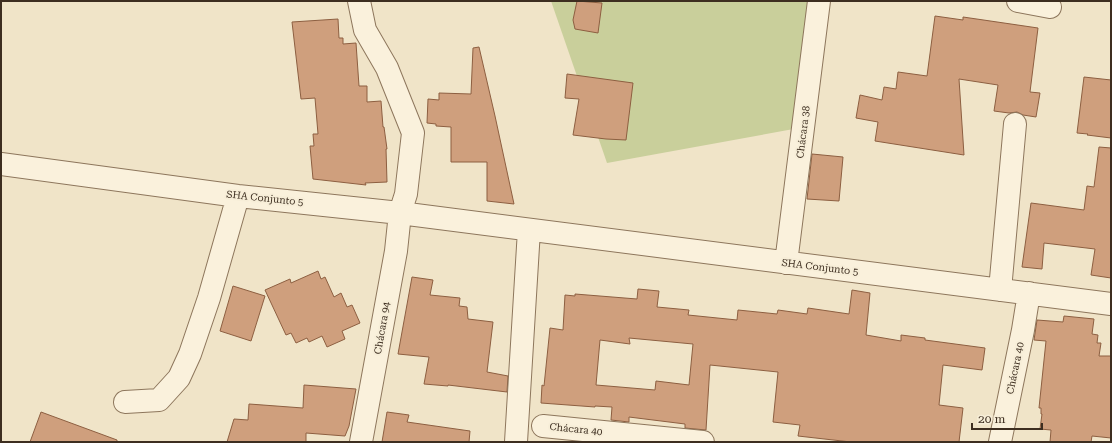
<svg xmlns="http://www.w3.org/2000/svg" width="1112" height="443" viewBox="0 0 1112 443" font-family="'Roboto Serif',serif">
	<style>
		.green { fill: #c9cf9b }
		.building { fill: #cf9f7d; stroke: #8d5f41; fill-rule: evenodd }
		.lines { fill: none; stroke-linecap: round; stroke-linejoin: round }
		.minor-casing { stroke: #8d765c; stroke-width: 24 }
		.minor { stroke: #faf1dc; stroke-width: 22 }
		.labels { text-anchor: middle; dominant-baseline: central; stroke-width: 4; stroke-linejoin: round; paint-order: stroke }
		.street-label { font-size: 10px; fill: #3d2e20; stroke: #f7eed8 }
	</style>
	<rect width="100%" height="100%" fill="#f0e4c8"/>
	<path class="green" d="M551,1H819L810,126L607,163Z"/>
	<path class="building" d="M577,1L602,3L598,33L575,29L573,20Z
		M935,16L963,20V17L1038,28L1030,92L1040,93L1036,117L1023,115L1017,112L1009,113L994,111L998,85L959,79L964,155L875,141L878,122L856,118L860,95L882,100L884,87L896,89L898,72L927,76Z
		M338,19L339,38H343V44L356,43L359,86H367V102L381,101L383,127H384L387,149H386L387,182L365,183L366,185L313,179L310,146H314L313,134H318L315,98L301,99L292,22Z
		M479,47L495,116L514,204L487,201V162H451V127L436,126V124L427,123L428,99L439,100V93L471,94L473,48Z
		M567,74L633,83L626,140L606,139L573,135L579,99L565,98Z
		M1084,77L1111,80V138L1087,135L1088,134L1077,133Z
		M1099,147L1111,148V278L1091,275L1095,249L1044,243L1042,269L1022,267L1031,203L1084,210L1087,186L1094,187Z
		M812,154L843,157L839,201L807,199Z
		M318,271L321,279L325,277L334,297L341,293L347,307L352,305L360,323L342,331L345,339L327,347L322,336L309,342L307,338L296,343L291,333L286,335L265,290L290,279L291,283Z
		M412,277L433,280L430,295L460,298L459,306L467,307L468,319L493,322L487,372L508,376L507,392L448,385V386L424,384L429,357L398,354Z
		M233,286L265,296L251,341L220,331Z
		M638,289L659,291L657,307L689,310L688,315L737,320L738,310L777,314L778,310L807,314L808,308L849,314L852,290L870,293L866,335L901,341V335L925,338V340L985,348L982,370L943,365L939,405L963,408L959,442H851L798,436L800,425L773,422L778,372L710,365L706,430L685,428V424L629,417V422L611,420L612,407L595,406V407L541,403L542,385L544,386L550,328L563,330L565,295L575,296V294L637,299ZM629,338L693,344L689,385L656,381L655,390L596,385L600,340L630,344Z
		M1064,316L1094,319L1092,334L1098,335L1097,343H1101L1099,356H1111V438L1092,436L1091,442H1050L1051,430L1040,429L1042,414H1041V408H1039L1046,341L1034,340L1037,320L1063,322Z
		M304,385L356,389L349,426L345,436L306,433V442H227L234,419L248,420L249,404L303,408Z
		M41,412L117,440V442H30Z
		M387,412L409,415L407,422L470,431L469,442H382Z"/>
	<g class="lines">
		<g class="minor-casing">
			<path id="minor" d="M359,1L365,30L387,68L413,133L406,194L400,213L396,251L361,442
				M1018,1L1050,7
				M1,164L238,196L400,213L1111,304
				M786,263L819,1
				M1000,290L1015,124
				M125,402L159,400L179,378L190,354L209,298L238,196
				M543,426L703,442
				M516,442L529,230
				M1000,442L1023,330L1029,293"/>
		</g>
		<use href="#minor" class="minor"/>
	</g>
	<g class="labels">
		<g class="street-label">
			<text transform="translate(803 132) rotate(-83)">Chácara 38</text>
			<text transform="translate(265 198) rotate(6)">SHA Conjunto 5</text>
			<text transform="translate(820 267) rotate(7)">SHA Conjunto 5</text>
			<text transform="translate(382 328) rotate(-80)">Chácara 94</text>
			<text transform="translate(1015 368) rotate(-78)">Chácara 40</text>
			<text transform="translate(576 429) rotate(6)">Chácara 40</text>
		</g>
	</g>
	<rect width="1112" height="443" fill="none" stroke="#3d2e20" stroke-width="4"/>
	<path d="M972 423v6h70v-6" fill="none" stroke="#3d2e20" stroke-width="2"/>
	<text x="978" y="423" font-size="12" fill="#3d2e20" stroke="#f7eed8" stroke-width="3" paint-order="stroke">20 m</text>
</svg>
